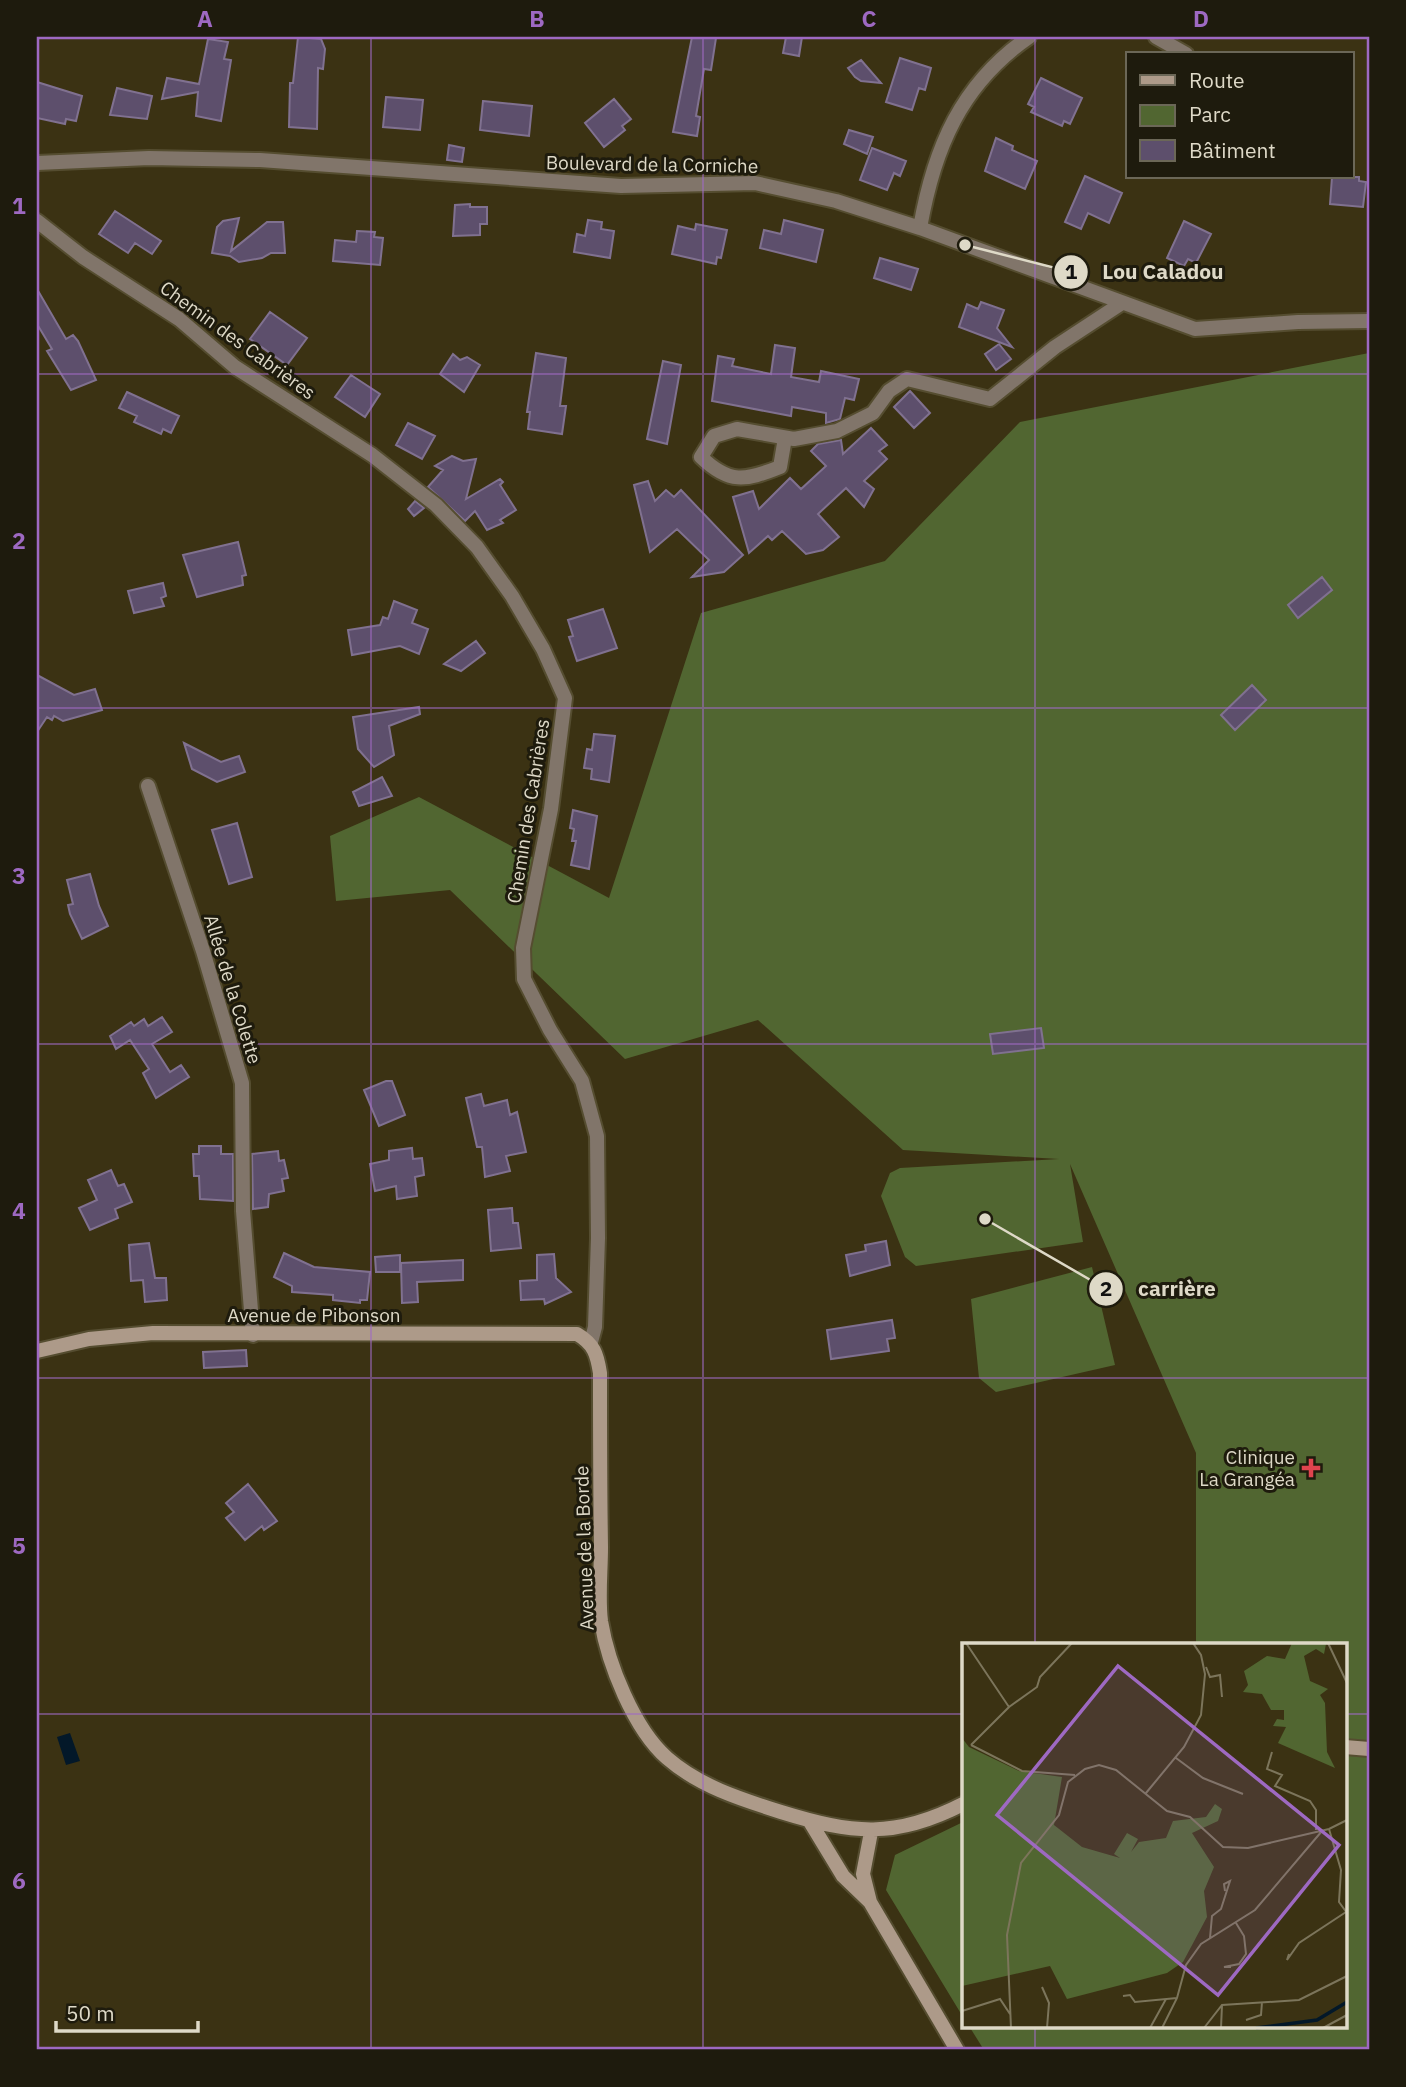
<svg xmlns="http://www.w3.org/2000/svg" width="1406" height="2087" viewBox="0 0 1406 2087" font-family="'IBM Plex Sans',sans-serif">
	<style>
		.green { fill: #516631 }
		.water { fill: #031829 }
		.building { fill: #5d4f6c; stroke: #807190; stroke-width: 2 }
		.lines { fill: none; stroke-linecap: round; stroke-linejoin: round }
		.street-casing { stroke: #554d30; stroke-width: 18 }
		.secondary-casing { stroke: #554d30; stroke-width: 18 }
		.street { stroke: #81756a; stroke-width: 14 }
		.secondary { stroke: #ad9a89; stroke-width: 14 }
		.grid { fill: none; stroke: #9e69c2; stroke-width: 2; stroke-opacity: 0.55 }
		.health-dot { fill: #e0444e; stroke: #1e1b0d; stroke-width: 2.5 }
		.labels { text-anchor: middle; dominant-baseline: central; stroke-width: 6; stroke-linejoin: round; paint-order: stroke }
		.street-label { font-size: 19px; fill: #ded9c7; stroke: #1e1b0d }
		.poi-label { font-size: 19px; fill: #ded9c7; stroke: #1e1b0d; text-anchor: end }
		.inset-river { fill: none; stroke: #031829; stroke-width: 3.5 }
		.inset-road { fill: none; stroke: #7c755b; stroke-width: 2 }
		.view { fill: #9e69c2; fill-opacity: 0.15; stroke: #9e69c2; stroke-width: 3.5 }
		.inset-edge { fill: none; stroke: #ded9c7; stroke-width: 3.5 }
		.leader { fill: none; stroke: #ded9c7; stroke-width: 2.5 }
		.callout-dot { fill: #ded9c7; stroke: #1e1b0d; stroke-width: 2.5 }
		.mark-label { font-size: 21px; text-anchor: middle; font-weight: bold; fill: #111 }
		.callout-label { font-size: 21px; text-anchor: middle; font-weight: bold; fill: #ded9c7; stroke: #1e1b0d; stroke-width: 6; stroke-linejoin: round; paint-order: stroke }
		.neatline { fill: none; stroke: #9e69c2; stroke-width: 2.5 }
		.grid-label { font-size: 23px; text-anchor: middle; font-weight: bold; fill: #9e69c2 }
	</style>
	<rect width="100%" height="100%" fill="#3b3213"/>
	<path class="green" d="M1369,353V2050H984L969,2026H1345V1644H1196V1453L1070,1164L1083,1242L916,1266L905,1257L881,1196L890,1173L900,1168L1059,1159L903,1150L758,1020L625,1059L450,890L336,901L330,836L419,797L609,898L701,613L885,561L1020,422Z
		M1092,1267L1115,1365L996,1392L979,1378L971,1299Z
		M963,1822V2017L886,1890L895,1855Z"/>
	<path class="water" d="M70,1733L80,1761L66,1765L57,1737Z"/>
	<path class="building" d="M298,37L321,39L325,49L323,69L318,68L317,129L289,127L290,83H293Z
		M692,37L716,38L711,70L704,69L696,116L700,117L697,136L673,132Z
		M786,37H802L799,56L783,53Z
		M208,39L228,42L224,59L231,60L221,121L196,116L198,92L162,99L167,78L199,84Z
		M900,58L931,68L925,90L919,88L912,110L886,102Z
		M861,60L881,83L861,81L855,77L848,68Z
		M1041,78L1082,98L1070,124L1064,121L1062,126L1031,112L1034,107L1028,104Z
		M37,82L82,96L76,121L66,119L65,124L37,118Z
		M117,88L152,96L147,119L110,115Z
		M386,97L423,100L420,130L383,127Z
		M614,99L631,119L622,126L625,130L604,147L585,123Z
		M483,101L532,106L529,136L480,130Z
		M849,130L873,137L867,154L844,144Z
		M996,138L1013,146L1012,150L1037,161L1025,189L985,171Z
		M449,145L464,148L462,162L447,160Z
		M872,148L906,161L900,176L894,173L887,190L860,180Z
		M1085,176L1122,193L1109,223L1088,213L1081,229L1065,222Z
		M1332,177H1359V181L1366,182L1363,207L1330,204Z
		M470,204V207H487V224H480V235L453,236L455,205Z
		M115,211L161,241L152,254L135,243L128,253L99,234Z
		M239,218L231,251L267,222H283L285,253H271L262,258L239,262L230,256L212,253L217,227L223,221Z
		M588,220L602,222L601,229L614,231L610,258L574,252L577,234L585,236Z
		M784,220L823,230L816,262L760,248L764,230L781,234Z
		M1184,221L1211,234L1196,263L1188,259L1184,266L1167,258Z
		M696,224L727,230L721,258L717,257L716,264L672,254L678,226L695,230Z
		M357,231L375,232L374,237L383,238L380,265L333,261L335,240L356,242Z
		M880,258L918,269L911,290L874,278Z
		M37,289L66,339L73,335L78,341L96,380L71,390L47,351L52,349L37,324Z
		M981,302L1004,310L997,328L1012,347L959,327L967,304L978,309Z
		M270,312L307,338L287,365L250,339Z
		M999,344L1011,359L996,370L985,354Z
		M775,345L795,348L791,377L819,382L821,371L859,379L854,400L845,398L840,419L826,423V413L792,407L791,416L712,401L718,356L734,359L732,366L771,374Z
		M536,353L566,358L560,406H566L562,434L528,429L530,412H527Z
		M453,354L460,360L467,357L480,365L464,392L440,374Z
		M663,361L681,365L667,444L647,439Z
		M351,375L380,394L365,417L335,397Z
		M910,391L930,413L914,428L894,407Z
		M127,392L179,416L171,433L163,429L161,434L134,422L137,416L119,408Z
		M408,423L435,436L422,459L396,445Z
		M871,428L887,445L879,451L887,459L864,481L874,489L864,507L846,488L818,514L839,537L823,550L806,554L782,531L772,540L768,536L749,553L733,497L753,491L759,509L790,478L801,489L826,466L811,451L818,444L841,440L843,454Z
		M452,456L463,461L476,459L466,499L500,479L503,482L500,485L516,510L500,520L503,523L487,530L475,511L465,521L428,487L443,470L435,466Z
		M648,481L655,501L666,490L674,497L681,490L743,555L724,572L692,577L709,560L677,529L650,552L634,485Z
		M415,501L424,508L414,516L408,509Z
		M238,542L246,575L242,576L243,585L197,597L183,555Z
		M1322,577L1332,590L1298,618L1288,605Z
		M163,583L166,596L161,598L164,606L134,613L128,591Z
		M394,601L417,610L412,623L428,629L419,654L400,646L352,655L348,630L380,625L383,617L388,619Z
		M603,609L617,648L577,661L569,637L573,636L568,620Z
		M476,641L485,653L461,671L444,664Z
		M37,675L74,695L95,689L102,710L63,721L54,716L52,720L47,717L37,732Z
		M1252,685L1266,700L1235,730L1221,715Z
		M419,707L420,714L389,726L394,755L374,767L358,749L353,717Z
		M594,734L615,736L609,782L591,779L592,769L584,768L587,749L592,750Z
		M184,743L221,762L239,756L245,772L217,782L192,769Z
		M382,777L392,796L359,806L353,792Z
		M573,810L597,816L589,869L571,865L576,841H572L574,829L570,828Z
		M237,823L252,877L229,884L212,830Z
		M90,874L99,906L108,926L82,939L70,914L68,905L73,904L67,880Z
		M162,1017L172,1032L152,1044L170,1072L181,1065L189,1077L156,1098L143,1073L149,1069L130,1040L116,1049L110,1036L131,1022L134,1026L144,1019L148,1026Z
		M1041,1028L1044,1048L993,1054L990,1034Z
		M386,1081H392L405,1115L379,1126L364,1090Z
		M481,1094L484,1106L507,1100L510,1115L517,1112L526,1152L506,1156L510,1171L485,1177L482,1147H477L466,1098Z
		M199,1146H221V1154H233V1201L200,1199L199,1176H194L193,1154H199Z
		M412,1148L413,1159L422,1158L424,1175L415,1177L417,1196L397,1199L396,1186L375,1191L370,1164L389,1160V1151Z
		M278,1151L279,1161L284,1160L288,1178L282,1179L284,1191L269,1194L268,1207L253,1209L252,1154Z
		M111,1170L118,1186L124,1184L132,1202L115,1209L118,1218L90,1230L79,1208L97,1200L88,1180Z
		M512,1208L513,1223H518L521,1248L491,1251L488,1210Z
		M886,1241L890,1265L850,1276L846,1255L866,1251L865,1245Z
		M149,1243L155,1278H166L167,1300L145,1302L143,1280L131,1281L129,1245Z
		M284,1253L314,1267L370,1272L367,1300H360V1303L333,1300V1295L292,1292V1286L274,1277Z
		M554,1254L556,1278L571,1292L545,1304L544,1299L521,1300L520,1281L537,1280V1255Z
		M400,1255V1272H376L375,1257Z
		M463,1260V1280L417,1282L418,1302L402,1303L401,1263Z
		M892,1320L895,1338L887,1339L889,1351L831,1359L827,1330Z
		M246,1350L247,1366L204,1368L203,1352Z
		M248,1484L277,1521L264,1530L262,1526L245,1540L226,1518L234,1512L226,1503Z"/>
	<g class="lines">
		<g class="street-casing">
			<path id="street" d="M1156,37L1186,54
				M37,163L149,158L260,160L621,186L755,183L836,201L920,228L1195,329L1298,322L1369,321
				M37,221L83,257L179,319L235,367L372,455L436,505L477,547L512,596L543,649L565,698L551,809L523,948L524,979L550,1030L582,1081L597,1136L598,1238L595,1327L591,1342
				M920,228C934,148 961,84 1029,37
				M785,438L780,467C745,481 729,484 701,457L714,436L737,429L794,439L837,431L873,413L889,391L907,379L990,399L1055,347L1122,303
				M148,786L203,951L242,1083L243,1211L253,1335"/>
		</g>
		<g class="secondary-casing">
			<path id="secondary" d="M37,1351L89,1339L153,1333L577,1334C594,1344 597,1354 600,1373C600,1431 600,1489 601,1547C601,1571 598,1598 601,1621C608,1664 634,1729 667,1758C699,1786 740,1799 781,1812C852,1834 895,1839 963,1804
				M1345,1747L1369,1749
				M809,1820L843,1876L869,1901
				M871,1832L863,1874L870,1902L957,2050"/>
		</g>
		<use href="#street" class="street"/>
		<use href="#secondary" class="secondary"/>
	</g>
	<path class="grid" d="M371,37V2050M703,37V2050M1035,37V1644M37,374H1369M37,708H1369M37,1044H1369M37,1378H1369M37,1714H963M1345,1714H1369M1035,2026V2050"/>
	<path class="health-dot" d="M1307.5 1457.5h7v7h7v7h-7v7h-7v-7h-7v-7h7z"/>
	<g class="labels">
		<g class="street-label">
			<text transform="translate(652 164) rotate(1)">Boulevard de la Corniche</text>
			<text transform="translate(238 340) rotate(36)">Chemin des Cabrières</text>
			<text transform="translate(528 811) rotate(-81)">Chemin des Cabrières</text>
			<text transform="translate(233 989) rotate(73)">Allée de la Colette</text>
			<text x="314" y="1315">Avenue de Pibonson</text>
			<text transform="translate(584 1548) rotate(-92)">Avenue de la Borde</text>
		</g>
		<g class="poi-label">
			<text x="1295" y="1457">Clinique<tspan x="1295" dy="22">La Grangéa</tspan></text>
		</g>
	</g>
	<g transform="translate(962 1643)">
		<rect width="385" height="385" fill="#3b3213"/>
		<path d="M330,0L364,1L362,11L354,6L342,13L348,38L366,46L358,52L363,60L365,109L373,125L316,100L324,84L311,83L315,76L322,77V67H309L300,51L281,49L286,42L282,28L305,13L323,16ZM0,95L7,104L57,128L100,134L92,182L120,204L158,215L152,211L165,190L176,196L169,209L177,199L204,195L211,178L244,174L253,161L260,166L256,178L230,190L252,224L242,248L245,274L221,319L205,330L105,356L88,323L0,343Z" fill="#516631"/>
		<path class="inset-river" d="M294,385L355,377L385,359"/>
		<path class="inset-road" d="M4,0L47,64L9,102M366,0L385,40M244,24L248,34L258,32L260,54M47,64L75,44L78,34L110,0M9,102L60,128L113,132M310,109L305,126L320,132L313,143L348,158L354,167V187M214,115L241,135L281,151M184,150L222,104L239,72L243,31L239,12L231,0M367,186L379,227L377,259L385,270M248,295L250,273L259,266L268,238L262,241L263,248M327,311L325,317L337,300L384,269M269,324H262L277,321L284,311L282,293L274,280M80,344L87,360L85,385M161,353L168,352L173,359L215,355M0,368L38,356L48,371M284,377L299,372L300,359M49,385L45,292L59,220L97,172L106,139L123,126L137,122L154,127L205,168L228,174L261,204L286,205L367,186L385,177M188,385L204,356M200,385L215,355L224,322L239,301L293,267L360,188M242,385L260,362L337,357L385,333M259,385L260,362M361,385L385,372"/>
		<path class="view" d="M156,23L377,202L256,352L35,172Z"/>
		<rect width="385" height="385" class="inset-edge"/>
	</g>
	<path class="leader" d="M965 245L1071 272M985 1219L1106 1289"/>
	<g class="callout-dot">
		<circle cx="965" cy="245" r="7"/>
		<circle cx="985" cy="1219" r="7"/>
		<circle cx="1071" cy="272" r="18"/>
		<circle cx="1106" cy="1289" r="18"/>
	</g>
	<g class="mark-label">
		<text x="1071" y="279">1</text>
		<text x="1106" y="1296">2</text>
	</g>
	<g class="callout-label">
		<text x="1163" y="279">Lou Caladou</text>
		<text x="1177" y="1296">carrière</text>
	</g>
	<rect width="1406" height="2087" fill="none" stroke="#1e1b0d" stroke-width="77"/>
	<rect x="1126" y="52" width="228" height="126" fill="#1e1b0d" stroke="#6b6757" stroke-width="2"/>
	<rect x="1140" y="75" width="35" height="10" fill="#ad9a89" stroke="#6b6757" stroke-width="2"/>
	<text x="1189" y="88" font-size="21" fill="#ded9c7">Route</text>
	<rect x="1140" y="105" width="35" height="21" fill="#516631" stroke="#6b6757" stroke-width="2"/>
	<text x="1189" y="122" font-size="21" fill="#ded9c7">Parc</text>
	<rect x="1140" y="140" width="35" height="21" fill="#5d4f6c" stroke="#6b6757" stroke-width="2"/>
	<text x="1189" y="158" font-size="21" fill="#ded9c7">Bâtiment</text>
	<path d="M56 2021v10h142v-10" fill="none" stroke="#ded9c7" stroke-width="3.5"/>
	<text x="66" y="2021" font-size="21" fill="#ded9c7" stroke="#1e1b0d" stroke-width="5" paint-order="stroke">50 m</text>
	<rect x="38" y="38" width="1330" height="2010" class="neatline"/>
	<g class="grid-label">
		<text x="205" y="27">A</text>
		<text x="537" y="27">B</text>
		<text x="869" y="27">C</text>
		<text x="1201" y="27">D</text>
		<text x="19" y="214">1</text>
		<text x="19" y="549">2</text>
		<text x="19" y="884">3</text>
		<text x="19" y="1219">4</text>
		<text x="19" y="1554">5</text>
		<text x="19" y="1889">6</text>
	</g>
</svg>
